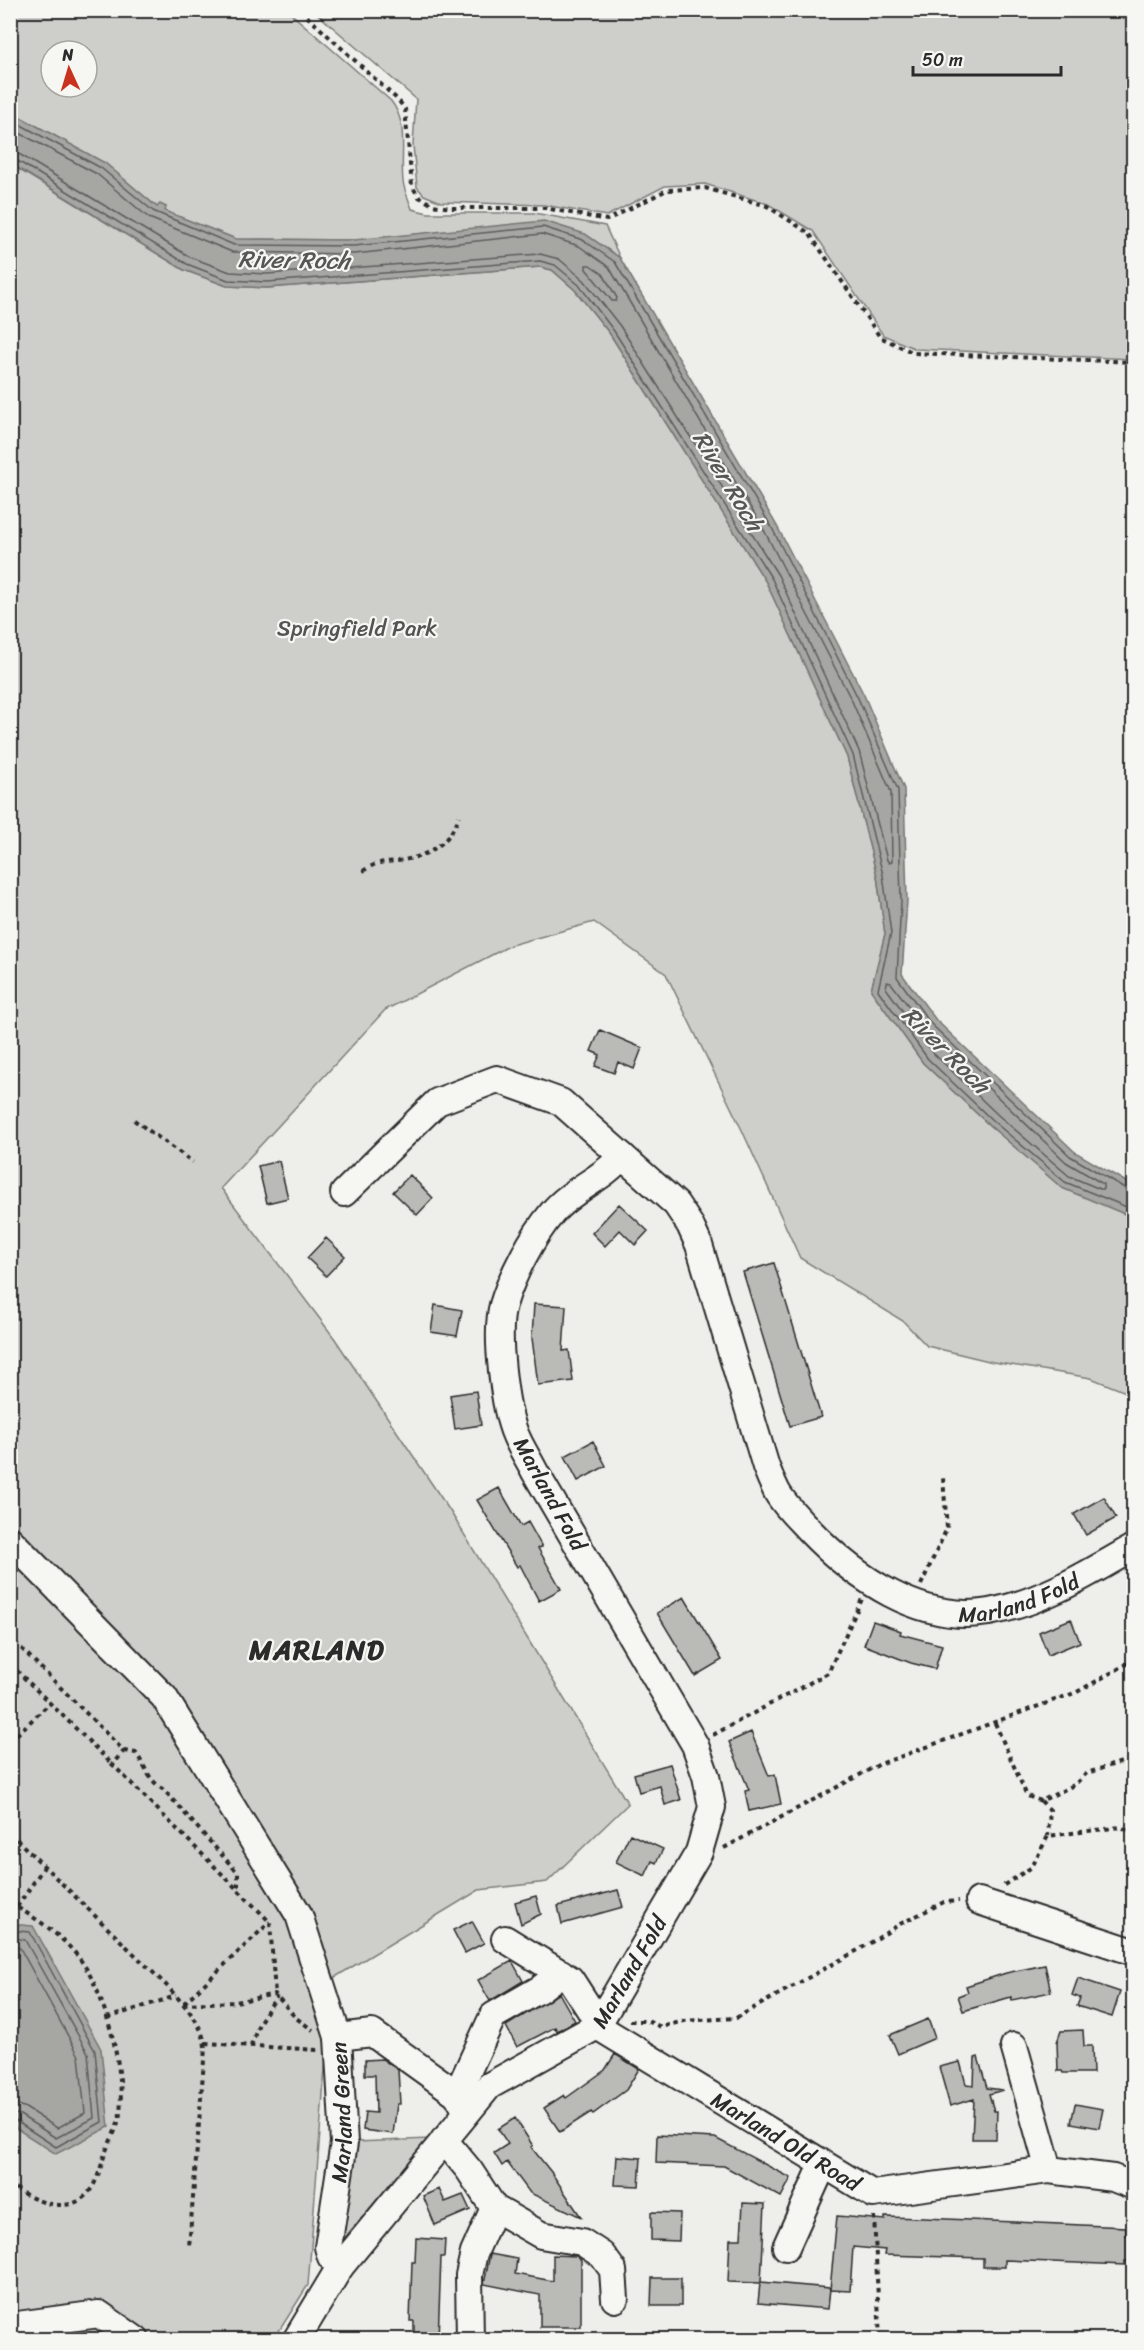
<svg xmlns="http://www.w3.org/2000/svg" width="1144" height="2350" viewBox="0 0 1144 2350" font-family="Sriracha,sans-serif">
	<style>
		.green { fill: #cececa; stroke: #7c7c7a; stroke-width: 1.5; fill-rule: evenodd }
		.water { fill: #a6a6a3; stroke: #757573; stroke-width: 1.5 }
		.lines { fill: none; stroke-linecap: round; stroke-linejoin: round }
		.shore { stroke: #5c5c5b; stroke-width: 1.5 }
		.building { fill: #babab7; stroke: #2b2b2b; stroke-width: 1.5 }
		.minor-casing { stroke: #2b2b2b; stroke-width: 30 }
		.path { stroke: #2b2b2b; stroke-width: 4; stroke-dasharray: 4.5 4.5; stroke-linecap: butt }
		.minor { stroke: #f6f6f2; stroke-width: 26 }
		.labels { text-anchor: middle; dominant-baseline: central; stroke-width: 4.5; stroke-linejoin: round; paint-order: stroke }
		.park-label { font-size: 22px; fill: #545453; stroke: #f6f6f2 }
		.street-label { font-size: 22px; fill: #2b2b2b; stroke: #f6f6f2 }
		.water-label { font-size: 24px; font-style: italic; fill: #565655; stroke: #f6f6f2 }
		.district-label { font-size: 28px; font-weight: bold; letter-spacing: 1.5px; fill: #2b2b2b; stroke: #f6f6f2 }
	</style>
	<rect width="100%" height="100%" fill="#eeeeea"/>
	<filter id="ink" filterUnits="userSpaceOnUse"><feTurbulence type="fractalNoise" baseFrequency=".0167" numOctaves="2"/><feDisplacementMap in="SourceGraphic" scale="12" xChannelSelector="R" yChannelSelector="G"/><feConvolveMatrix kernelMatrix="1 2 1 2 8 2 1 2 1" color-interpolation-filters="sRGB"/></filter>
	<g filter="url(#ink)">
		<path class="green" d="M10,11H288L391,101C409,124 400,153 403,181C404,190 409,200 412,209L428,213H534L605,226L620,258L585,234L354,240L236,239L164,211L166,207H157L105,163L11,112ZM51,51H87V87H51Z
			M314,11H1133V359L916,349L883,335L813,231L768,204L705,184L665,186L607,216L544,205L441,202L424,195L417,187L413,145L416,99Z
			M10,164L184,270L227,286L267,288L540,267L552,270L575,290L610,334L766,582L847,757L877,876L885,934L871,990L923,1063L989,1125L1022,1153L1122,1213L1133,1216V1395L1091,1378L993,1362L927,1346L903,1321L800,1258L742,1130L666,974L594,922L511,945L385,1010L221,1188L335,1339L450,1511L628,1804L547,1882L479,1890L332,1979L308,2285L274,2339H11Z
			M429,2139L345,2237L340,2239L356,2142Z"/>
		<path class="water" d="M11,112L105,163L157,207L160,204L166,207L165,211L236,239L354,240L544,221L585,234L620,258L777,526L864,695L904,789L907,901L902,974L936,1020L1075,1152L1133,1186V1216L1122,1213L1062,1188L989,1125L923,1063L871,990L885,934L877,876L847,757L766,582L610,334L575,290L552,270L540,267L267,288L227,286L184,270L11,164Z
			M10,1924L33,1926L101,2049L109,2127L56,2154L11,2125Z"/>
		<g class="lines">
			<path class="shore" d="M10,119L101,168L153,211L234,245L354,246L543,227L583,240L615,262L772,528L858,698L898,790L901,901L897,977L931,1024L1070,1156L1128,1190L1134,1191
				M10,128L97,174L149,218L232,252L354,254L542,234L579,246L609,267L765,532L852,701L891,792L892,862L889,863L887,860L859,751L778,575L620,326L584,280L559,259L540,254L267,274L230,272L190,257L19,154L10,152
				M10,160H16L187,264L228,280L267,282L540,261L555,265L579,285L614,331L772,579L853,755L883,875L891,933L878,990L928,1059L993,1121L1065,1182L1134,1210
				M586,265H590L603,274L617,298L616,301H612L586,269Z
				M887,982L891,983L927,1030L1066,1162L1103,1184V1189H1100L1069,1176L998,1115L934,1054L886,988Z
				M10,1930L30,1932L95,2051L102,2122L56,2147L16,2121L10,2120
				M10,1937L25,1940L88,2053L94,2118L56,2138L20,2115L10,2113
				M10,1946L20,1948L79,2056L85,2113L57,2128L24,2107L10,2104"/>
		</g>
		<path class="building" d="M600,1030L642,1048L634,1069L618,1062L614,1073L595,1066L600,1055L591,1051Z
			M279,1161L288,1198L267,1203L258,1166Z
			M410,1175L433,1198L417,1215L393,1192Z
			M619,1204L648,1231L635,1245L620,1230L605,1246L592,1233Z
			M326,1238L345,1256L326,1276L307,1258Z
			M774,1263L821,1417L790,1426L743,1272Z
			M534,1304L566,1306L563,1351L569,1350L573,1381L538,1385L532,1338Z
			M435,1305L462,1310L457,1336L431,1332Z
			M476,1391L481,1425L455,1429L450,1395Z
			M593,1441L606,1466L578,1481L565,1456Z
			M499,1488L521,1526L528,1522L542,1547L538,1548L561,1589L539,1601L520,1565L517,1567L477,1500Z
			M1104,1497L1116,1518L1086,1535L1074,1514Z
			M684,1597L722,1660L695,1676L657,1613Z
			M1071,1619L1080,1642L1048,1655L1039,1632Z
			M873,1621L901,1631L900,1634L942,1645L935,1669L911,1663L864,1645Z
			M751,1732L769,1776L775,1775L781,1804L749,1811L745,1791L749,1790L729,1742Z
			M670,1764L681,1800L665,1805L660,1786L639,1792L634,1774Z
			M630,1834L663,1849L656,1863L652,1861L645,1876L616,1862Z
			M618,1890L623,1907L562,1924L558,1906Z
			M536,1896L541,1914L521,1924L515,1902Z
			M472,1921L484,1943L465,1953L453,1930Z
			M512,1961L523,1981L490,2001L478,1980Z
			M1045,1965L1051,1992L1012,2000L1011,1997L963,2011L958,1996L968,1992L966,1986L1006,1973Z
			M1078,1978L1120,1992L1112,2017L1077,2006L1080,1998L1072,1995Z
			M559,1993L575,2021L557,2031L555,2027L517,2047L506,2026Z
			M928,2019L935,2038L898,2054L890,2035Z
			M1083,2030L1084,2046H1092L1093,2073H1063L1062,2071H1058L1057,2042L1061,2031Z
			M615,2054L639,2069L626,2090L593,2114L591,2112L560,2132L544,2108L564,2095L566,2098L605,2070Z
			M978,2057L987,2088L1003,2090L989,2094L994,2111H997L996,2139H972L974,2099L950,2106L939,2067L960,2062L966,2084L974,2085L975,2058Z
			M382,2059L398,2070L400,2104H397L393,2134L363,2130L365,2112L376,2113L375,2075H365V2060Z
			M1075,2104L1103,2109L1099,2128L1071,2123Z
			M515,2118L533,2146L531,2147L551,2172L581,2217L530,2193L507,2162L502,2166L494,2153L508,2144L498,2129Z
			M657,2135L715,2138L791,2178L781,2197L724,2166L656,2163Z
			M617,2156L641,2158L639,2186L615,2185Z
			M439,2189L445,2202L463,2195L470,2210L435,2225L423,2196Z
			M743,2203L765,2204L761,2282L830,2288L828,2309L758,2303L760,2283L728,2282L730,2239H741Z
			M651,2212L680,2213L679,2241L651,2240Z
			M837,2216L885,2220V2217L924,2218L1126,2227V2235H1134V2261H1125V2265L1005,2260V2267H983V2258L884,2255L885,2250L853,2247L850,2291L830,2290Z
			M416,2238L445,2240L444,2257H441L438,2340H414V2321H410L412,2262H415Z
			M490,2254L517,2259L515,2274L553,2281V2255L576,2256L581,2260V2327H540V2295L484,2284Z
			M652,2278H681V2306H651Z"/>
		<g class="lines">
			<g class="minor-casing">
				<g id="minor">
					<path d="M344,1193L437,1102L497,1079L561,1102L622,1156"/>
					<path d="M10,1540L164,1697L299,1915L338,2037"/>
					<path d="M979,1901L1134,1952"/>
					<path id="s1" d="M505,1939L570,1979L592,2013L597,2026L873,2194L1049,2170L1113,2178L1134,2186"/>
					<path d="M1014,2046L1049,2170"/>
					<path d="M457,2094L493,2016L540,1989L561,1973"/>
					<path d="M444,2140L469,2170L494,2208L541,2235L582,2242L602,2255L613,2270L615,2299"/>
					<path d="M786,2247L823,2165"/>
					<path id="s2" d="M340,2267L331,2257L328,2247L344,2143L338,2037L372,2033L457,2094L467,2112"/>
					<path d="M10,2326L99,2314L136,2340"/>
					<path id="s3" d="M296,2340L340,2267L489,2086L597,2026L699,1852L712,1807L706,1776L695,1745L535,1472C529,1460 521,1448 516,1436C504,1409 495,1333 503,1305C512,1275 532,1237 552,1213C572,1189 603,1179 622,1156L676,1204L690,1225L699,1245L766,1467C769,1475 773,1484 777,1492C785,1506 798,1518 809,1530C854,1577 920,1624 989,1612C1041,1603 1089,1573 1134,1547"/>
					<path d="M470,2340L469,2275L474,2253L494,2208"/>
				</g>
			</g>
			<path class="path" d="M300,10L398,100L405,109L412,186L419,197L433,205L451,208H545L607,220L667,190L705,188L767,206L809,233L880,337L914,353L1134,362
				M363,871C368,868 374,864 380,863C387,861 396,862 403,860C429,856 451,842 459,816
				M134,1120L193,1162
				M921,1585L947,1528L943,1478
				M15,1642L124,1751L112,1764L270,1922L275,1994
				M10,1664L112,1764
				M995,1723L1027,1796L1041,1801L1074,1785L1087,1773L1134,1758
				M713,1735L828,1673L862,1599
				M10,1741L50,1703
				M124,1751L136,1753C146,1768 149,1781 164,1790L238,1873V1890
				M1041,1801L1050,1810L1048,1836
				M10,1833L166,1985C182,2003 204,2023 205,2048L189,2247
				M724,1848L880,1764L1077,1692L1134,1660
				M1004,1885L1032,1867L1048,1836L1121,1827L1134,1833
				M10,1903C39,1920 67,1938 86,1968C107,2003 125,2072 120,2113C119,2125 111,2139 106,2151C101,2164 98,2182 88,2193C68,2217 29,2200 10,2184
				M17,1907L44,1867
				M184,2003L270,1922
				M183,2004L236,2002L275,1994L296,2018L313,2030
				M107,2018L176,1996
				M630,2021H647L661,2027L684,2021L736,2018L867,1945L900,1924L944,1902L959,1901
				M205,2043L318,2050
				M251,2046L259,2023L277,1996
				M874,2216L880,2340"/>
			<use href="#minor" class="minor"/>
		</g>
	</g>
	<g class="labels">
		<g class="park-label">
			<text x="357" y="628">Springfield Park</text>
		</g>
		<g class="street-label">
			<text transform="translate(550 1494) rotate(61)">Marland Fold</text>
			<text stroke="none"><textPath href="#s3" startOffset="2108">Marland Fold</textPath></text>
			<text stroke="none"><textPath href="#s3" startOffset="506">Marland Fold</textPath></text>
			<text stroke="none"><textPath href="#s2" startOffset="160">Marland Green</textPath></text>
			<text stroke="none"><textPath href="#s1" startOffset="352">Marland Old Road</textPath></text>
		</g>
		<g class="water-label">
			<text transform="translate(294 260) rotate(1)">River Roch</text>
			<text transform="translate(728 481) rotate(59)">River Roch</text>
			<text transform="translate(946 1050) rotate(45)">River Roch</text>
		</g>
		<g class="district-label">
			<text x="317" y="1649">MARLAND</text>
		</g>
	</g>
	<rect width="1144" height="2350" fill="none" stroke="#f6f6f2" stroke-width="36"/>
	<rect x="18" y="18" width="1108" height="2314" fill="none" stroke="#2b2b2b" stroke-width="2" filter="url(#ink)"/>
	<g transform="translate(69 69) rotate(356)"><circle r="28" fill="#f6f6f2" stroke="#a5a5a2" stroke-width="1.5"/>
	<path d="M0-4.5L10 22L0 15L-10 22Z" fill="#c8321e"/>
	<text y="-9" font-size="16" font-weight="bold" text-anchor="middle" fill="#2b2b2b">N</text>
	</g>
	<path d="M913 66v9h148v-9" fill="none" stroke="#2b2b2b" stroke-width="3"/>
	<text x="922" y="66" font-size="18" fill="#2b2b2b" stroke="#f6f6f2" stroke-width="4.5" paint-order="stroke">50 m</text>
</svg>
